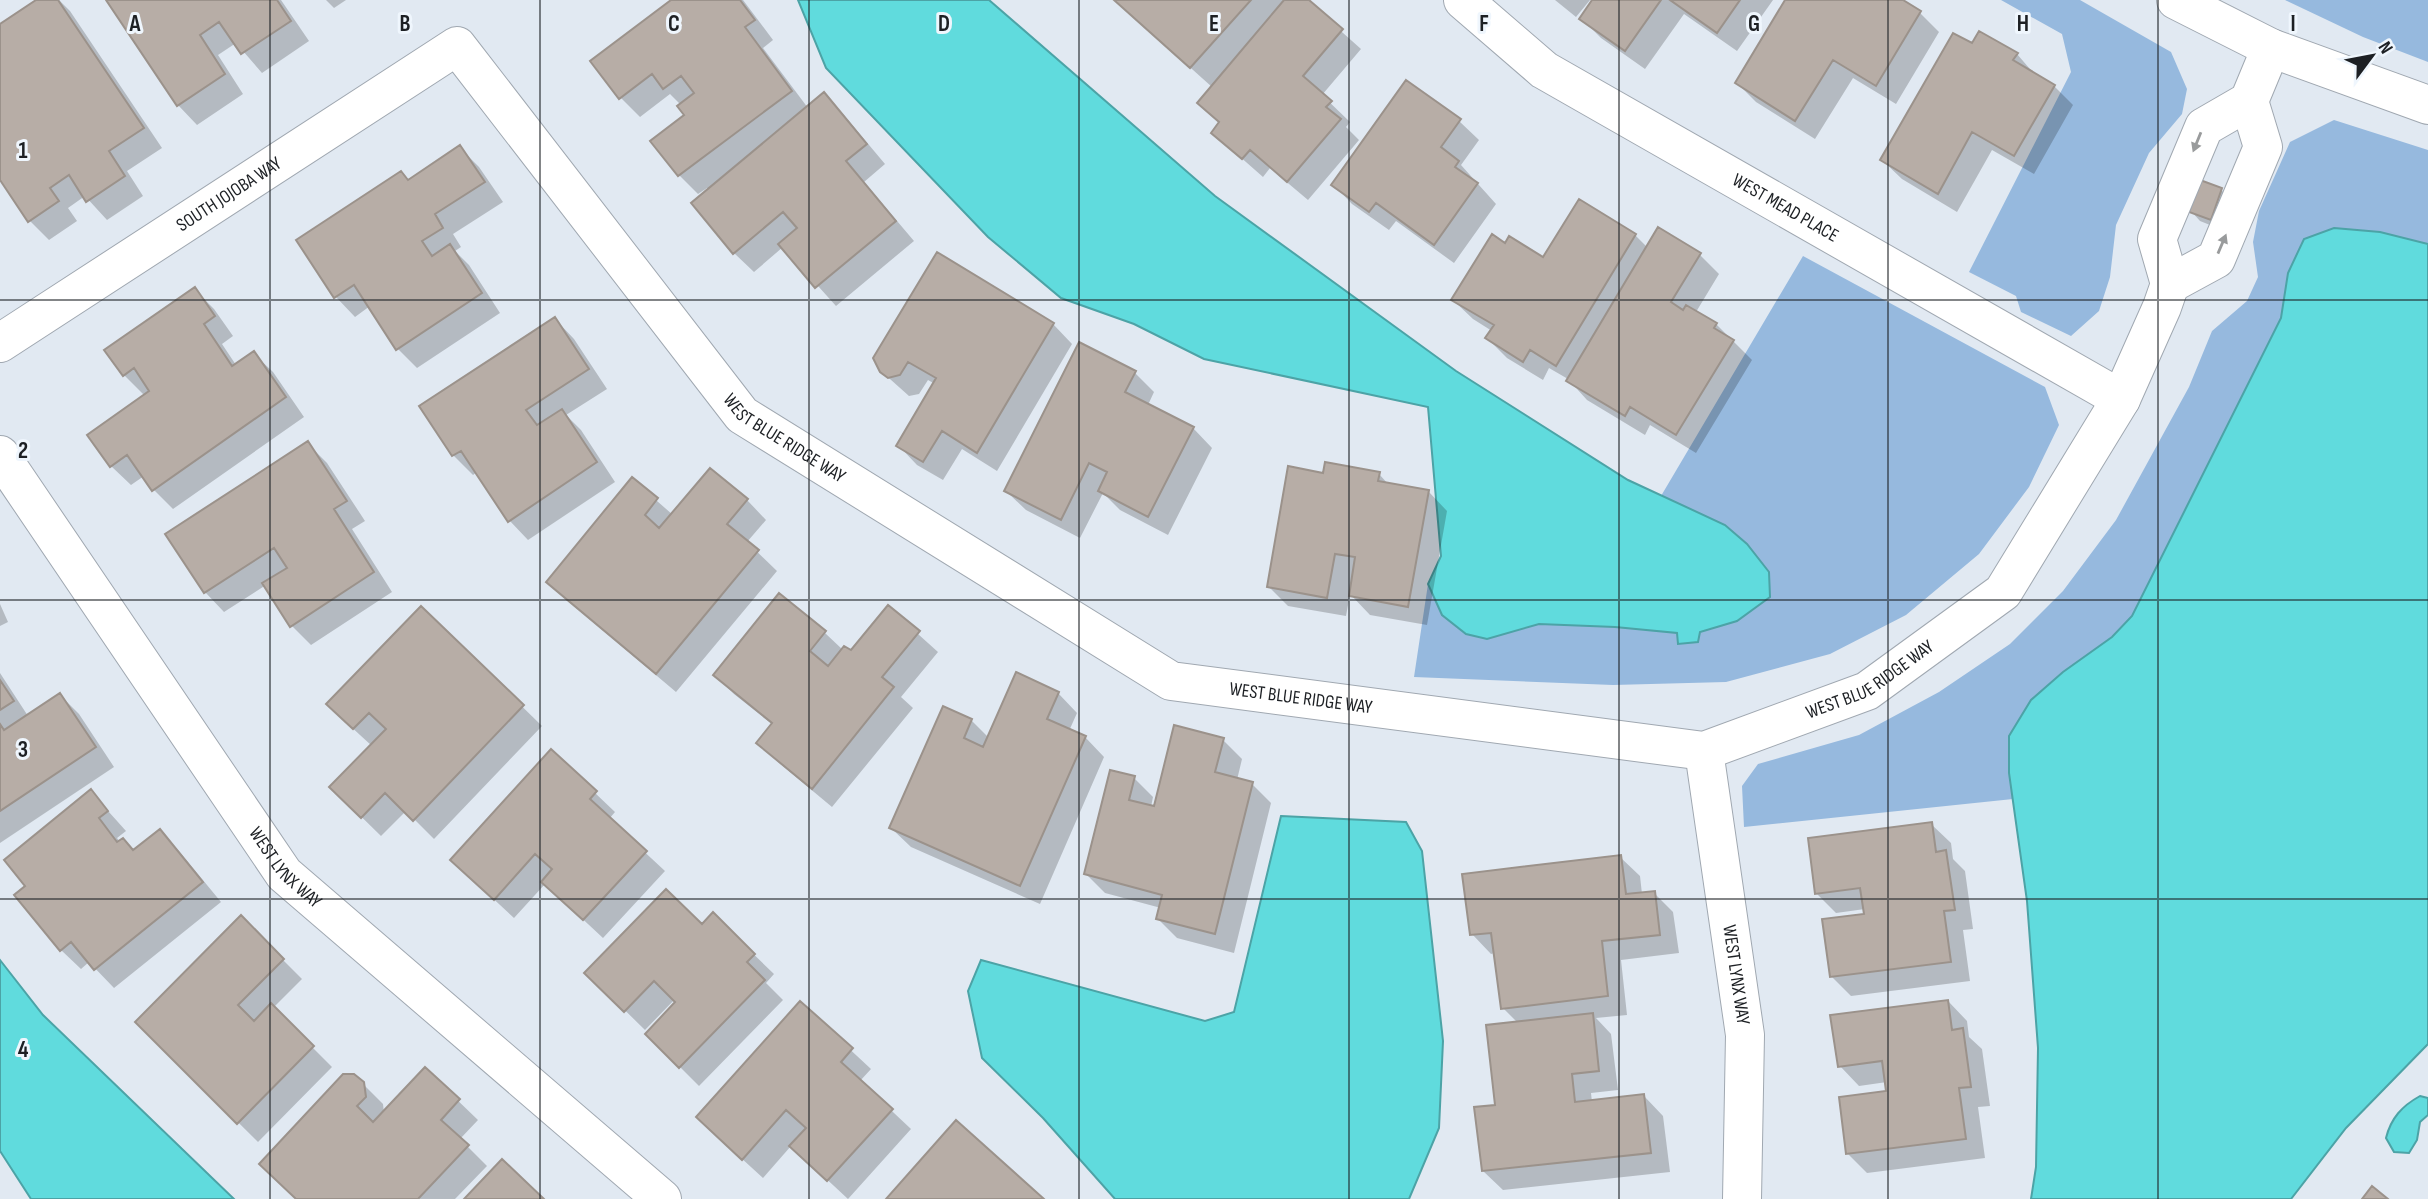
<svg xmlns="http://www.w3.org/2000/svg" width="2428" height="1199" viewBox="0 0 2428 1199" font-family="'Sofia Sans Condensed',sans-serif">
	<style>
		.green { fill: #96b9de }
		.water { fill: #60dbdd; stroke: #4ca3a6; stroke-width: 2 }
		.shadow { fill: #0003 }
		.building { fill: #b7ada6; stroke: #9b928b; stroke-width: 2 }
		.lines { fill: none; stroke-linecap: round; stroke-linejoin: round }
		.minor-casing { stroke: #a0a8b1; stroke-width: 40 }
		.minor { stroke: #fff; stroke-width: 38 }
		.oneway { fill: #999b9c }
		.grid { fill: none; stroke: #1d2024; stroke-width: 2; stroke-opacity: 0.55 }
		.labels { text-anchor: middle; dominant-baseline: central; stroke-width: 6; stroke-linejoin: round; paint-order: stroke }
		.street-label { font-size: 19px; fill: #1d2024; stroke: #eff6fd }
		.grid-label { font-size: 23px; text-anchor: middle; font-weight: bold; fill: #1d2024; stroke: #eff6fd; stroke-width: 6; stroke-linejoin: round; paint-order: stroke }
	</style>
	<rect width="100%" height="100%" fill="#e1e9f2"/>
	<path class="green" d="M2001,0H2080L2171,52L2187,89L2182,114L2149,153L2116,225L2110,277L2099,311L2071,336L2021,312L2016,296L1969,272L2071,72L2062,34Z
		M2285,0H2428V62L2363,37Z
		M2334,120L2428,150V244L2380,232L2288,273L2281,318L2132,616L2112,637L2063,672L2009,773L2013,799L1744,827L1742,786L1758,764L1859,735L1939,692L2010,644L2063,591L2116,520L2189,387L2212,331L2247,301L2258,277L2253,242L2259,211L2290,142Z
		M1803,256L2045,387L2059,425L2029,487L1979,554L1906,615L1830,654L1726,682L1613,685L1414,677L1428,584L1442,615L1487,639L1539,624L1615,627L1677,633L1678,644L1698,642L1700,632L1737,620L1769,572L1747,544L1725,525L1661,496Z"/>
	<path class="water" d="M798,0H989L1215,196L1456,371L1628,480L1725,525L1747,544L1769,572L1770,597L1737,621L1700,632L1698,642L1678,644L1677,633L1615,627L1539,624L1487,639L1466,634L1442,615L1428,584L1441,556L1428,407L1204,359L1134,324L1061,298L988,237L826,68Z
		M2334,228L2380,232L2428,244V1044L2346,1128L2291,1199H2031L2036,1167L2038,1048L2027,901L2009,773V736L2031,700L2063,672L2112,637L2132,616L2281,318L2288,273L2304,239Z
		M1281,816L1406,822L1422,851L1443,1041L1439,1128L1409,1199H1115L1043,1118L982,1058L968,991L981,960L1205,1021L1234,1012Z
		M0,960L43,1015L234,1199H31L0,1151Z
		M2420,1096L2428,1098V1115L2420,1122L2417,1140L2409,1153L2394,1152L2386,1138C2391,1118 2402,1106 2420,1096Z"/>
	<path class="shadow" d="M39,0H59L70,11L162,148L127,171L143,196L107,220L85,196L68,208L77,221L49,240L29,220L0,177V26Z
		M108,0H281L309,41L262,73L236,43L218,55L243,94L197,125L178,105Z
		M326,0H346L334,8Z
		M674,0H743L773,40L763,48L808,108L824,95L843,114L885,164L864,182L914,241L836,306L783,247L754,272L734,253L693,203L709,190L707,188L698,194L679,175L687,116L681,105L670,94L640,117L620,97Z
		M1115,0H1306L1361,49L1322,95L1350,122L1346,127L1359,140L1308,200L1270,168L1263,177L1213,133L1221,124L1212,87Z
		M1555,0H1590L1576,17Z
		M1594,0H1773L1737,51L1684,14L1645,69L1601,38L1581,18Z
		M1788,0H1904L1903,2L1920,13L1939,32L1896,104L1853,78L1815,139L1756,102L1737,83Z
		M1973,46L2017,54L2035,75L2054,86L2073,105L2034,174L1992,150L1957,212L1902,179L1882,160Z
		M1459,121L1479,140L1461,165L1496,204L1454,263L1396,221L1389,230L1352,204L1333,184Z
		M460,148L479,167L503,202L453,234L461,247L455,251L469,265L500,313L417,368L398,349L370,306L355,317L336,297L299,241L409,182Z
		M2201,182L2221,190L2231,199L2220,229L2200,221L2191,211Z
		M1635,235L1648,248L1699,254L1719,274L1696,312L1716,324L1752,360L1696,453L1650,425L1645,435L1587,400L1568,379L1549,368L1543,380L1507,358L1487,338L1492,331L1473,319L1453,300L1506,245L1544,260Z
		M195,290L214,309L233,336L222,344L236,365L253,353L273,372L304,417L173,509L153,489L144,476L131,485L111,466L145,396L124,375Z
		M555,319L574,339L607,389L566,415L581,430L615,482L528,540L509,520L477,472L473,475L453,455L421,407Z
		M1053,324L1072,344L997,471L962,449L943,480L917,465L898,445L935,384L928,380L919,394L909,396L881,371L875,359Z
		M1135,373L1154,392L1148,405L1193,428L1212,448L1168,535L1120,510L1103,493L1080,538L1026,510L1006,491Z
		M308,444L327,463L365,521L352,529L392,592L311,645L292,626L266,585L224,612L205,592Z
		M1379,474L1389,485L1428,491L1447,511L1427,625L1370,615L1350,594L1346,616L1288,606L1268,586L1325,475Z
		M633,480L673,515L747,500L766,520L747,542L777,571L676,692L568,601L548,582Z
		M779,596L825,633L843,650L851,653L888,607L938,652L901,697L913,708L832,807L778,762L758,743L773,725L734,694L715,675Z
		M0,604L8,622L0,626Z
		M421,608L542,726L434,839L406,811L381,836L331,787L372,746L348,724Z
		M0,673L28,716L60,695L79,714L114,767L0,843Z
		M1058,693L1077,713L1069,731L1085,737L1104,757L1040,904L911,847L891,828L971,720L989,738Z
		M1223,740L1242,759L1237,780L1252,784L1271,803L1234,953L1177,938L1158,919L1161,908L1105,893L1086,874L1134,778L1153,797L1151,807L1155,808Z
		M551,751L615,812L609,819L665,871L603,938L545,884L514,918L472,879Z
		M91,792L126,831L117,838L120,842L123,840L134,851L160,831L179,851L221,902L114,988L89,962L81,969L61,950L17,895L28,886Z
		M1931,824L1951,843L1953,859L1965,871L1973,929L1963,930L1970,981L1851,996L1832,977L1866,916L1865,909L1836,913L1817,894Z
		M1620,857L1640,876L1642,894L1654,893L1673,912L1679,953L1621,960L1627,1015L1596,1018L1611,1034L1618,1090L1591,1093L1592,1102L1644,1096L1663,1116L1670,1172L1503,1190L1483,1171L1518,1023L1503,1008L1495,953L1491,954L1472,934Z
		M713,915L774,974L766,983L783,1000L699,1086L647,1034L678,1002L675,999L645,1030L587,973L702,926Z
		M241,918L302,979L273,1008L332,1067L258,1142L137,1022Z
		M1948,1001L1967,1021L1969,1037L1982,1049L1990,1106L1978,1107L1985,1158L1867,1173L1848,1154L1888,1093L1887,1082L1859,1086L1840,1066Z
		M800,1003L871,1069L860,1081L911,1129L848,1199L791,1146L763,1178L717,1136Z
		M425,1069L478,1120L460,1139L487,1166L455,1199H297L363,1084L383,1104L384,1113Z"/>
	<path class="building" d="M36,0H58L144,128L109,151L125,176L86,202L69,175L50,188L59,201L28,222L0,180V24Z
		M106,0H277L291,21L241,54L219,22L200,35L225,74L177,106Z
		M671,0H740L755,20L745,27L792,91L678,176L650,141L684,115L677,106L694,93L681,76L663,89L652,74L619,99L590,61Z
		M1114,0H1251L1190,68Z
		M1284,0H1309L1343,29L1303,76L1332,101L1326,107L1341,119L1287,182L1250,150L1242,159L1211,133L1219,122L1197,103Z
		M1592,0H1661L1625,51L1579,19Z
		M1670,0H1740L1717,33Z
		M1785,0H1903L1921,11L1876,86L1833,60L1795,121L1735,83Z
		M1979,31L2018,53L2013,60L2055,85L2014,156L1972,132L1938,194L1880,160L1953,33L1972,43Z
		M1406,80L1461,119L1441,147L1459,161L1455,167L1478,183L1434,245L1376,203L1369,212L1331,185Z
		M824,92L867,144L846,161L896,221L815,288L778,244L797,228L783,212L733,254L691,203Z
		M460,145L485,182L435,214L443,228L422,241L432,256L450,244L482,293L396,350L354,285L334,298L296,240L401,171L408,180Z
		M2200,180L2222,188L2211,220L2189,212Z
		M1579,199L1636,234L1556,366L1530,350L1523,362L1485,338L1494,325L1451,300L1492,234L1505,243L1509,236L1543,257Z
		M1658,227L1701,253L1671,302L1683,310L1686,305L1717,323L1714,328L1734,340L1676,435L1630,407L1625,416L1566,381Z
		M937,252L1054,323L977,453L942,431L923,462L896,446L936,378L908,362L900,375L888,378L880,372L873,358Z
		M195,287L215,316L204,324L232,366L254,351L286,397L152,491L127,455L110,467L87,435L149,391L134,368L123,376L104,350Z
		M555,317L589,369L526,410L537,425L562,409L597,462L508,522L461,451L452,456L419,406Z
		M1079,342L1136,371L1125,392L1194,427L1148,517L1098,491L1107,472L1089,463L1061,520L1004,491Z
		M308,441L347,501L334,509L374,572L290,627L262,583L287,568L274,548L204,593L165,534Z
		M1325,462L1380,472L1378,481L1429,490L1408,607L1349,596L1355,557L1335,554L1327,598L1267,587L1288,466L1323,473Z
		M710,468L748,499L727,524L759,550L656,674L546,582L632,477L658,498L645,515L659,528Z
		M779,593L826,631L810,651L828,666L844,646L851,650L888,605L920,631L882,677L894,687L812,789L756,743L772,723L713,675Z
		M421,606L524,705L413,821L385,793L361,818L329,787L386,729L369,713L353,729L326,704Z
		M1016,672L1059,692L1047,719L1086,736L1020,886L889,828L943,706L972,719L964,738L983,747Z
		M0,680L14,701L0,710Z
		M60,693L96,747L0,811V724L4,730Z
		M1174,725L1224,738L1215,772L1253,782L1215,934L1156,919L1162,895L1084,874L1110,770L1135,776L1129,800L1154,806Z
		M551,749L597,791L590,799L647,851L583,920L541,882L552,869L535,854L494,900L450,860Z
		M91,789L108,811L99,818L117,842L123,838L133,850L160,829L203,882L94,970L71,942L60,951L14,895L25,886L4,860Z
		M1932,822L1936,852L1946,850L1955,910L1944,911L1951,962L1830,977L1822,919L1864,914L1860,888L1815,894L1808,838Z
		M1621,855L1626,894L1655,891L1660,935L1602,941L1608,996L1501,1009L1491,933L1470,935L1462,874Z
		M666,889L702,924L713,912L755,954L747,962L765,980L679,1068L645,1034L675,1002L654,981L624,1012L584,973Z
		M241,915L284,959L238,1005L254,1021L271,1003L314,1046L237,1124L135,1022Z
		M1948,1000L1952,1030L1963,1028L1971,1087L1959,1088L1966,1139L1846,1154L1839,1097L1886,1091L1882,1061L1838,1067L1830,1015Z
		M800,1001L853,1048L841,1062L893,1109L827,1181L789,1146L806,1128L786,1110L742,1160L696,1117Z
		M1593,1013L1599,1071L1572,1074L1575,1102L1644,1094L1651,1153L1482,1171L1474,1107L1495,1105L1486,1025Z
		M425,1067L460,1099L441,1120L469,1145L418,1199H296L259,1164L343,1074H354L364,1082L366,1097L357,1106L373,1122Z
		M956,1120L1044,1199H886Z
		M502,1159L544,1199H464Z
		M2372,1186L2388,1199H2362Z"/>
	<g class="lines">
		<g class="minor-casing">
			<g id="minor">
				<path id="s1" d="M1463,0L1544,70L2121,399"/>
				<path d="M2176,0L2271,48L2428,105"/>
				<path d="M2170,284L2216,259L2263,147L2249,101"/>
				<path id="s2" d="M0,343L457,46L742,415L1171,681L1704,751L1867,691L2003,592L2121,399L2162,307L2170,284L2157,239L2204,127L2249,101L2271,48"/>
				<path id="s3" d="M0,455L284,874L662,1199"/>
				<path id="s4" d="M1704,751L1745,1035L1742,1199"/>
			</g>
		</g>
		<use href="#minor" class="minor"/>
	</g>
	<defs><path id="oneway-solid" d="M-6-.8H1V-3.2L6.5 0L1 3.2V.8H-6Z" transform="scale(1.75)"/></defs>
	<g class="oneway">
		<use href="#oneway-solid" transform="translate(2197 142) rotate(112)"/>
		<use href="#oneway-solid" transform="translate(2222 244) rotate(-67)"/>
	</g>
	<path class="grid" d="M270,0V1199M540,0V1199M809,0V1199M1079,0V1199M1349,0V1199M1619,0V1199M1888,0V1199M2158,0V1199M0,300H2428M0,600H2428M0,899H2428"/>
	<g class="labels">
		<g class="street-label">
			<text stroke="none"><textPath href="#s2" startOffset="273">SOUTH JOJOBA WAY</textPath></text>
			<text stroke="none"><textPath href="#s1" startOffset="385">WEST MEAD PLACE</textPath></text>
			<text stroke="none"><textPath href="#s2" startOffset="1059">WEST BLUE RIDGE WAY</textPath></text>
			<text stroke="none"><textPath href="#s2" startOffset="2235">WEST BLUE RIDGE WAY</textPath></text>
			<text stroke="none"><textPath href="#s2" startOffset="1647">WEST BLUE RIDGE WAY</textPath></text>
			<text stroke="none"><textPath href="#s3" startOffset="502">WEST LYNX WAY</textPath></text>
			<text stroke="none"><textPath href="#s4" startOffset="226">WEST LYNX WAY</textPath></text>
		</g>
	</g>
	<g class="grid-label">
		<text x="135" y="31">A</text>
		<text x="405" y="31">B</text>
		<text x="674" y="31">C</text>
		<text x="944" y="31">D</text>
		<text x="1214" y="31">E</text>
		<text x="1484" y="31">F</text>
		<text x="1754" y="31">G</text>
		<text x="2023" y="31">H</text>
		<text x="2293" y="31">I</text>
		<text x="23" y="158">1</text>
		<text x="23" y="458">2</text>
		<text x="23" y="757">3</text>
		<text x="23" y="1057">4</text>
	</g>
	<g transform="translate(2372 56) rotate(58)" stroke="#eff6fd" stroke-width="5" paint-order="stroke">
	<path d="M0-5L12 26L0 18L-12 26Z" fill="#1d2024"/>
	<text y="-10" font-size="19" font-weight="bold" text-anchor="middle" fill="#1d2024">N</text>
	</g>
</svg>
